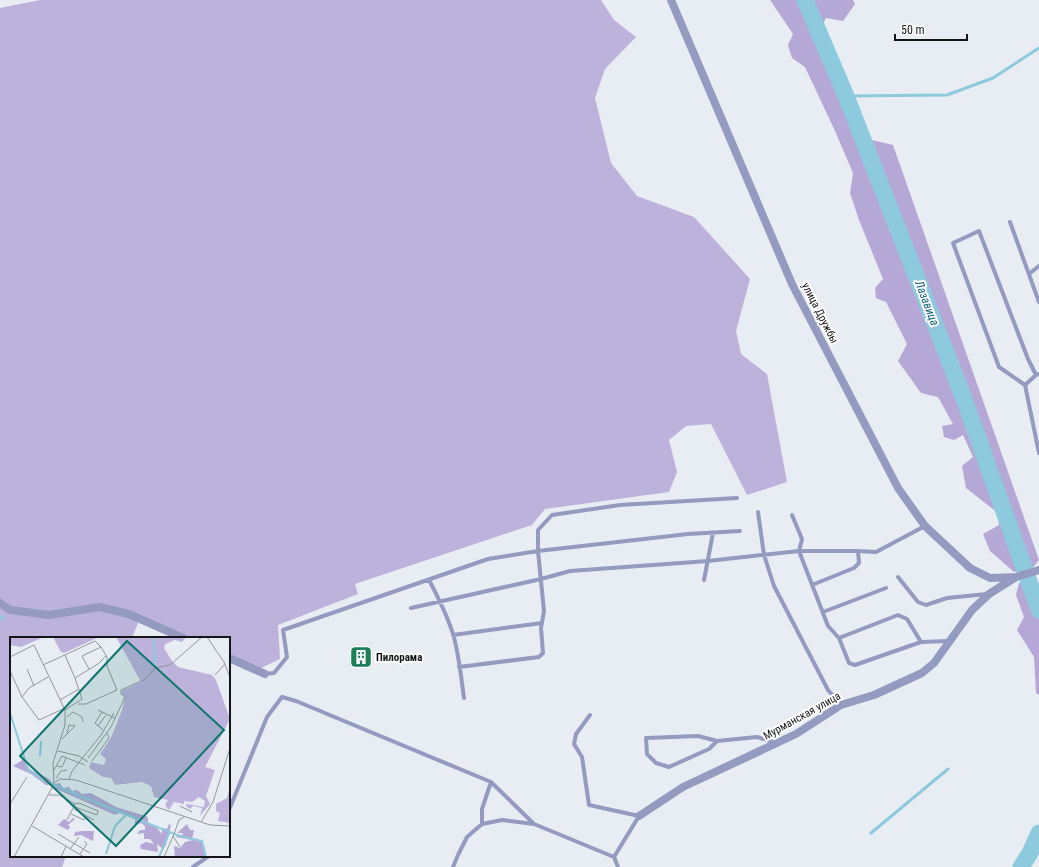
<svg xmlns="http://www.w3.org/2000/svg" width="1039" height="867" viewBox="0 0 1039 867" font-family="'Roboto Condensed',sans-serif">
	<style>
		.green { fill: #bdb2db }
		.forest { fill: #b5a8d7 }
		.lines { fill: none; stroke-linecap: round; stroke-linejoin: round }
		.stream { stroke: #8ecadd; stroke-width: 3 }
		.river { stroke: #8ecadd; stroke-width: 17 }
		.lane { stroke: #949ac0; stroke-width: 4 }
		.street { stroke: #949ac0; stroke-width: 8 }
		.labels { text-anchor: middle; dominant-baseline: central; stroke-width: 4; stroke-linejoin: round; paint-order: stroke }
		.street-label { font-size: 11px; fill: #141517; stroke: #fff }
		.poi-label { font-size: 11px; font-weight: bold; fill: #141517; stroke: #fff; text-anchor: start }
		.water-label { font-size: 12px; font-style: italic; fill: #116175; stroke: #fff }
		.inset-river { fill: none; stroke: #8ecadd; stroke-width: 2 }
		.inset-road { fill: none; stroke: #93979b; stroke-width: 1 }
		.view { fill: #0f766e; fill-opacity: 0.15; stroke: #0f766e; stroke-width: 2 }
		.inset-edge { fill: none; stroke: #141517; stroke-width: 2 }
	</style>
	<rect width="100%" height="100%" fill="#e8edf3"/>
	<path class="green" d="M40,0H601L614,20L636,37L605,69L595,98L611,163L637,196L694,217L750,279L736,331L741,354L767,374L787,482L747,495L711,424L686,426L669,440L677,472L669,492L545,509L532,525L355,584L358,594L278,625L280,659L259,669L229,655V638H190L141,616L132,638H11V856H66L62,867H0V8Z"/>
	<path class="forest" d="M770,0H853L855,4L843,21L826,18L821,28L868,139L893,145L1039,560L1032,569L1014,572L990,551L983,534L999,525L998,513L966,488L962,466L973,457L963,435L954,440L944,437L942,426L953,424L938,397L921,393L898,361L907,344L886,302L876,298L875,288L883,279L859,220L850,193L853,173L835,131L805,67L792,58L788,45L793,34Z
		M1035,578L1039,584V695L1036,693L1034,657L1017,630L1024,617L1016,595L1019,583Z"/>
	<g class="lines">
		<path class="stream" d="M846,96L947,95L993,78L1039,48
			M0,620L3,616
			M871,833L948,769"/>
		<path class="river" d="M805,0L846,96L963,396L1039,610
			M1021,867L1030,853L1039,833"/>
		<path class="lane" d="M1010,222L1039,302
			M1029,274L1039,266
			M1039,374L1036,375L1025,385L1039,453
			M1025,385L999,367L953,243L979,231L1028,359L1036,375
			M758,512L764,555L774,586L828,690L841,705
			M792,515L802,539L799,551L828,626L839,638L849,663L855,665L921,642L949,641
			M898,577L918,602L926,605L947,598L987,594
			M429,580C438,597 447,615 453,634C459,654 461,677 464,698
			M704,580L713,533
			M812,585L854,568L859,563L858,551
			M411,608L541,579L570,571L708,561L799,551H858L876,552L925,526
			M823,612L886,588
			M453,635L542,623
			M839,638L898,615L907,619L921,642
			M459,667L539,657L543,653L541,628L544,611L538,551V530L552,515L620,505L737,498
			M265,674L274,673L287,657L283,630L488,559L538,551L688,534L740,531
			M717,741L709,749L669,767L656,763L647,754L646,738L698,736L717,741L757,737L777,743
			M229,810L267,717L282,697L296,701L491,782L534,824
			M482,824V809L491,782
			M614,857L618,867
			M193,867L209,856
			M453,867L458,855L467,837L482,824L502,820L534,824L614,857L639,816L589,805L582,757L574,744L576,734L590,715"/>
		<path class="street" d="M671,0L792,284L898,488L925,526L970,568L990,578L1016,577
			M0,603L10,610L49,615L100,607L129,614L183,638
			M229,658L265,674
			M639,816L683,787L796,734L841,705L874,695L922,673L934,663L972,610L989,594L1016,577L1039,570"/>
	</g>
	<defs>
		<g id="building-square" transform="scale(1.15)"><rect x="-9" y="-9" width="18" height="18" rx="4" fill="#1c7f57" stroke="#fff"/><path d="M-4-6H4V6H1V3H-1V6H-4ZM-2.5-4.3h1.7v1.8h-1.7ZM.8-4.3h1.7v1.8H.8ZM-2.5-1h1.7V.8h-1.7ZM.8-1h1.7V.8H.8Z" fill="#fff"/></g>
	</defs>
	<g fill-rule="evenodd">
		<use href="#building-square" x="361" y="657"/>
	</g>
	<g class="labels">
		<g class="street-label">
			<text transform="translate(820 313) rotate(63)">улица Дружбы</text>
			<text transform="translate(802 716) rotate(-29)">Мурманская улица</text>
		</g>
		<g class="poi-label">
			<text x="376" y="657">Пилорама</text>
		</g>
		<g class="water-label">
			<text transform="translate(927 303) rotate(69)">Лазавица</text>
		</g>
	</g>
	<g transform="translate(10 637)">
		<rect width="220" height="220" fill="#e8edf3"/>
		<path d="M0,0H34L11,10L0,8ZM43,0H89L54,16L51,15ZM106,0H176L172,5L165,3L155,7L154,11L162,24L168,30L202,38L206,43L220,82L195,130L205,133L196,159L200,167L190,179L192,171L183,169L180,172L176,169L177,167L194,170L195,164L189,160L182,165L174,164V167L164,165L159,173L155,168L158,163L144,160L141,149L132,145L105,148L101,141L93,140L79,131L81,125L93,128L95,126L96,122L90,117L101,101L112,73L115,60L111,56L113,53L131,45ZM220,150V186L208,184L210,176L206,174V167L217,161Z" fill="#bdb2db"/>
		<path d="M14,122L19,132L38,141L43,146L42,148H36L21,137L3,129ZM50,146L53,151L59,150L62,154L67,153L72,157L81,156L106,170L136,179L138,181V187L147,191L152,197V191L157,192L159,187L161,188L156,208L153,212L147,207L148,215L131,212L130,208L136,205L144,207L140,202H134V196L127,197L130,193H135V189L131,186L125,188V182L109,176L105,178L44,151L45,147ZM63,181L65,182L58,188L60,190L58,193L48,188L54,182L59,185ZM177,187L180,193H184L182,203L166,200L167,198L172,199L173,196H167ZM72,194H84L83,204L71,198L64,199L65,195ZM183,203L192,205L195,220H165L164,209L170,211L175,205Z" fill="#b5a8d7"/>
		<path class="inset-river" d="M144,0L145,30M0,76L18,132L33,143L70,159L167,198L192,204L196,220M30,119L31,104M96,217L105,189L116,178M149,220L160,194"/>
		<path class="inset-road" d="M197,0L214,25L220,40M55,18L65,41M0,20L24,8L55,73M33,28L85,4L91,10M17,32L24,49M0,34L12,60L29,83L53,72M205,38L215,27M12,60L19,51L38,40M50,63L69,52M68,67H76L107,53L97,29V20L91,10L72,19L79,32M88,73L105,81M92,75L85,86L93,93M57,80L63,75L72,80L73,85M88,89L96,78M57,96L59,88L65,89M52,102L65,89M48,114L69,119L78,125M78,121L101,90L115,60L111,57V53L136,42L145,31L160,28L192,0M82,124L99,101L97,96M47,129L52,130L56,121M44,133L52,119L75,128M46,141L51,134L57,133M59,142L62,134L91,98L104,76M44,146L50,142L66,143L200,188L220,189M39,158H49L65,167L57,183M0,167L17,140M65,167L69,166L88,174L87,178L65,170M170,169L182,175M64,172L84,183M61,177L74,183L77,180M191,185L203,165L220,111M22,189L74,220M48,197L80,216M164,197L169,183L174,180M163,199L170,210M60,212L69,200M70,217L77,207L74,204M4,220L44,147L43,126L55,88V73L72,62L65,41L88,27L96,19M51,220L56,209M154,220L164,197"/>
		<path class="view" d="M117,4L214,93L106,209L10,119Z"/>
		<rect width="220" height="220" class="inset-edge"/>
	</g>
	<path d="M895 34v6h72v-6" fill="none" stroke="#141517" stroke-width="2"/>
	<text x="901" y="34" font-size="12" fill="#141517" stroke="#ffffff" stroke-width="3" paint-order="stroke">50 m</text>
</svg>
